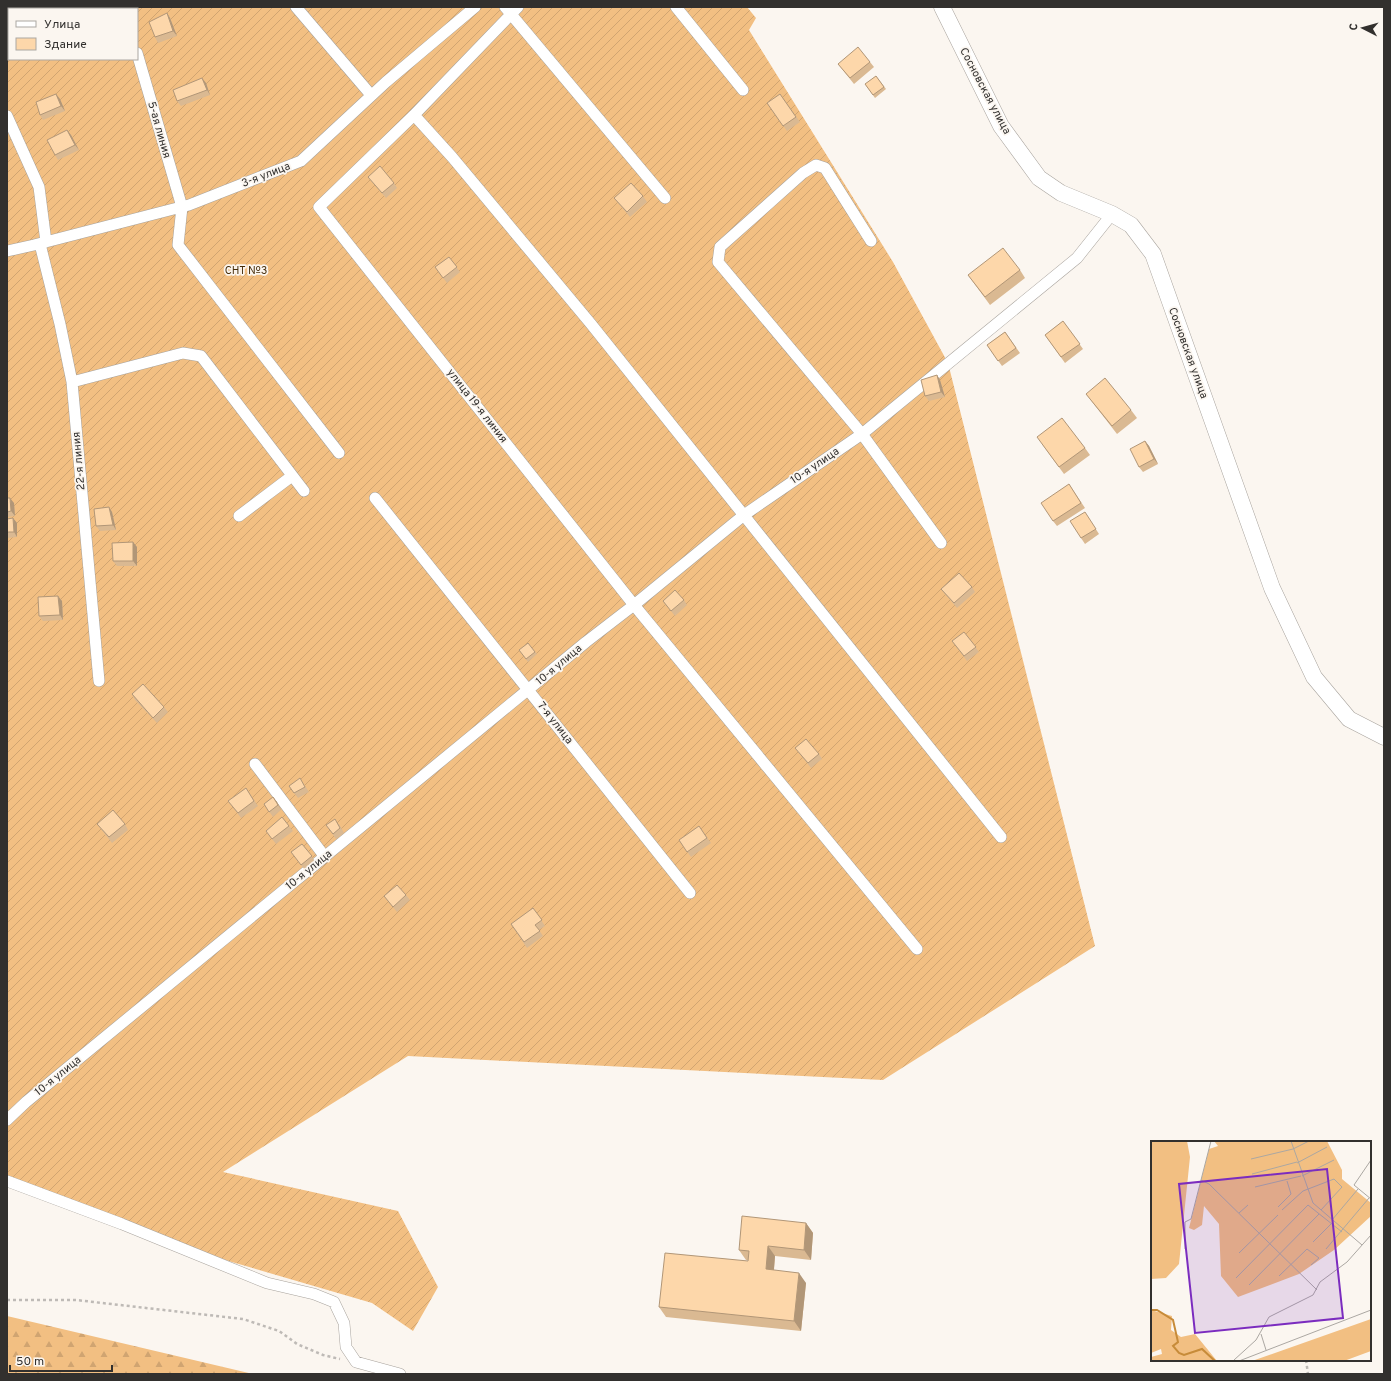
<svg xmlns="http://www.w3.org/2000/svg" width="1391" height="1381" viewBox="0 0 1391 1381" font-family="Overpass,sans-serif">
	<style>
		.forest { fill: url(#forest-firs) }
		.garden { fill: url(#garden-furrows); fill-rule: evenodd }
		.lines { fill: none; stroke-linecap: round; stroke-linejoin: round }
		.street-casing { stroke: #a8a39d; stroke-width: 12 }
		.secondary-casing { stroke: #a8a39d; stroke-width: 17 }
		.path { stroke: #bebab6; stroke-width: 2.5; stroke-dasharray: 3 3; stroke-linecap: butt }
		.street { stroke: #fff; stroke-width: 11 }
		.secondary { stroke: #fff; stroke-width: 16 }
		.wall { fill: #dab992 }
		.shaded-wall { fill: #b19677 }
		.building { fill: #fdd7aa; stroke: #b19677 }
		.labels { text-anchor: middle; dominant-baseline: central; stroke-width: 3.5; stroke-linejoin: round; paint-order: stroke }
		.street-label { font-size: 11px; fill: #32302e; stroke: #fbf6f0 }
		.park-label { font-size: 11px; fill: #452c08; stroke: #fbf6f0 }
		.inset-river { fill: none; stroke: #c78b39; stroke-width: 2 }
		.inset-road { fill: none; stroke: #aba7a2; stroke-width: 1 }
		.view { fill: #7b2cbf; fill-opacity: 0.15; stroke: #7b2cbf; stroke-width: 2 }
		.inset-edge { fill: none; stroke: #32302e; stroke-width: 2 }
	</style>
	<defs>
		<pattern id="forest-firs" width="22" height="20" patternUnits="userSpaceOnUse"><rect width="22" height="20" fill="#f2bf82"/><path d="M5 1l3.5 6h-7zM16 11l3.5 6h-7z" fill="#d0a471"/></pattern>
		<pattern id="garden-furrows" width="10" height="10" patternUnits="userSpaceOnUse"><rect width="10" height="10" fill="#f2bf82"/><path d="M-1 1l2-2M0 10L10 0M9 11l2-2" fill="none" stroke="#d0a471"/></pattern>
	</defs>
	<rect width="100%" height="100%" fill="#fbf6f0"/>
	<path class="forest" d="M7,1316L253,1374H7Z"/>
	<path class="garden" d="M7,7H747L756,18L749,30L893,262L948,363L1095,946L883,1080L408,1056L223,1172L398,1211L438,1287L413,1331L372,1303L177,1246L7,1182ZM9,9H137V59H9Z"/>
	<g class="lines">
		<g class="street-casing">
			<path id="street" d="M124,7V9
				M296,7L371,95
				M505,7L665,198
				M518,7L414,115L319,207L634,605L917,949
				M676,7L743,90
				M137,53L182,207L178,245L339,453
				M414,115L452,157L591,324L1001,837
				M7,116L39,187L46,242
				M871,241L825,168L816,165L803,173L720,247L718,262L862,434L941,543
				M40,244L60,324L72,382L99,681
				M7,251L34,245L189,205L301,161L386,82L475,7
				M72,382L183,353L201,356L304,491
				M375,498L690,893
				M239,516L292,476
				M255,764L325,857
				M7,1120L26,1102L586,642L634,605L744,515L862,434L1077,258L1112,214
				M7,1181L122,1224L267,1283L314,1294L334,1302L344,1323L346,1347L356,1362L400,1374"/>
		</g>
		<g class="secondary-casing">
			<path id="secondary" d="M942,7L1001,126L1039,178L1061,193L1112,214L1131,225L1153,254L1272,588L1314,677L1349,719L1384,737"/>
		</g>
		<path class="path" d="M7,1300H76L243,1319L279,1331L297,1344L323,1355L340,1359
			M1306,1360L1308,1374"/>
		<use href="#street" class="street"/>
		<use href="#secondary" class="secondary"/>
	</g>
	<path class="wall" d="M55,7H77L78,9H56Z
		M167,13L170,18L177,36L158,43L155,37Z
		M870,62L874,67L854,84L838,64Z
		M876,76L886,89L875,98L865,84Z
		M206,83L210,95L181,106L177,101Z
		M780,94L800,122L787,131L767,103Z
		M60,99L65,111L43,120L40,115Z
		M67,130L71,135L79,150L58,160L55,155Z
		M368,177L394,183L397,188L386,198L372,182Z
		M643,196L647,202L630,217L618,203L614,198Z
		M449,257L460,272L447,283L435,267Z
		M1020,270L1025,278L990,305L968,275Z
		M1063,321L1083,349L1065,363L1045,335Z
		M1005,332L1020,353L1002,366L987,345Z
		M937,375L940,380L945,397L929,401L925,396Z
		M1086,394L1131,410L1137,418L1117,434Z
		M1145,441L1149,446L1158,464L1143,472L1139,467Z
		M1042,444L1085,448L1090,455L1064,474Z
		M1069,484L1085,508L1057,526L1053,521Z
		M7,498L14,503L15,516L7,517Z
		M109,507L112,512L116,530L100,531L96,526Z
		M1088,517L1099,534L1085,544L1081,538Z
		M13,518L17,523V537L7,538V519Z
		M133,542L137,547V566H117L113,561Z
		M972,587L975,592L957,608L945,594L941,589Z
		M58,596L62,601L63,620L43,621L39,616Z
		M684,600L687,605L675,616L663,601Z
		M964,632L979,652L967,661L952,641Z
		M528,643L537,654L528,662L519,650Z
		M132,694L164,707L168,712L157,723L135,700Z
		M795,748L819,754L822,759L811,768Z
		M303,783L309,792L298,798L289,786Z
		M246,788L258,806L241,818L228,801Z
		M273,797L277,802L281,810L273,817L264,804Z
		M282,817L293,831L276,844L266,831Z
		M97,824H125L128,830L112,843Z
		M339,824L344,833L336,839L326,825Z
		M699,826L711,843L691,857L679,840Z
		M302,844L315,861L305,870L291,852Z
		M406,895L410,900L397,912L384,896Z
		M533,908L545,926L539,930L543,936L527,948L511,924Z
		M806,1223L813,1233L811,1260L775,1256L774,1270L806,1283L801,1331L666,1317L659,1307L748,1261V1260H746L739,1250Z"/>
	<path class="shaded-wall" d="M167,13L170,18L177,36L173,31Z
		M202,78L206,83L210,95L207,90Z
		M56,94L60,99L65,111L61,106Z
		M67,130L71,135L79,150L75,145Z
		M937,375L940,380L945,397L941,392Z
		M1145,441L1149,446L1158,464L1154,459Z
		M10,498L14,503L15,516L11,511Z
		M109,507L112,512L116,530L113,525Z
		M13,518L17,523V537L14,532Z
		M133,542L137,547V566L133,561Z
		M58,596L62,601L63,620L60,615Z
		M273,797L277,802L281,810L278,805Z
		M806,1223L813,1233L811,1260L804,1250Z
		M768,1246L775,1256L773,1280L766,1269Z
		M799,1273L806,1283L801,1331L794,1321Z"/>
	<path class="building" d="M55,7H69L64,9H56Z
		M167,13L173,31L155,37L149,22Z
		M858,47L870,62L850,78L838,64Z
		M876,76L884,87L873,95L865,84Z
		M202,78L207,90L177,101L173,90Z
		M56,94L61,106L40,115L36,102Z
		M780,94L796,117L783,126L767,103Z
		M67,130L75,145L55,155L47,140Z
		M380,166L394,183L382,193L368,177Z
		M631,183L643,196L627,212L614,198Z
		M1003,248L1020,270L985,297L968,275Z
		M449,257L457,267L443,278L435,267Z
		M1063,321L1080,344L1061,357L1045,335Z
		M1005,332L1016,348L998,361L987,345Z
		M937,375L941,392L925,396L921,380Z
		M1105,378L1131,410L1112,426L1086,394Z
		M1062,418L1085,448L1059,467L1037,437Z
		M1145,441L1154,459L1139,467L1130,449Z
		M1069,484L1081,503L1053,521L1041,503Z
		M7,498H10L11,511L7,512Z
		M109,507L113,525L96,526L94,509Z
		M1085,512L1096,529L1081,538L1070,521Z
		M13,518L14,532H7V519Z
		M133,542V561H113L112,543Z
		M959,573L972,587L954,603L941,589Z
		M675,590L684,600L671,611L663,601Z
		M58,596L60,615L39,616L38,597Z
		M964,632L976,647L964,656L952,641Z
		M528,643L535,652L526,659L519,650Z
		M143,684L164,707L153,718L132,694Z
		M806,739L819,754L808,763L795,748Z
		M300,778L305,787L294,793L289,786Z
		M246,788L254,801L238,813L228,801Z
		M273,797L278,805L269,812L264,804Z
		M113,810L125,824L109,837L97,824Z
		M282,817L289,826L272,839L266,831Z
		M335,819L340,828L333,834L326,825Z
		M699,826L707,838L687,852L679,840Z
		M302,844L312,856L301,865L291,852Z
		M397,885L406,895L393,907L384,896Z
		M533,908L542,920L535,925L540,931L524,942L511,924Z
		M742,1216L806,1223L804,1250L768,1246L766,1269L799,1273L794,1321L659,1307L665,1253L748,1261L749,1251L739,1250Z"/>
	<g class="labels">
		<g class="street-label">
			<text transform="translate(985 91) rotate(62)">Сосновская улица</text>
			<text transform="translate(159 130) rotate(74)">5-ая линия</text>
			<text transform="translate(266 175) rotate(-21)">3-я улица</text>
			<text transform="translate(1188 353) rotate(70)">Сосновская улица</text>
			<text transform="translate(477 406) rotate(52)">улица 19-я линия</text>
			<text transform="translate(79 461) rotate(-95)">22-я линия</text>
			<text transform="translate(815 466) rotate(-34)">10-я улица</text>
			<text transform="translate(559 665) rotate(-40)">10-я улица</text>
			<text transform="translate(555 723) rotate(52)">7-я улица</text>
			<text transform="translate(309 870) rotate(-39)">10-я улица</text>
			<text transform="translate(58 1076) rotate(-39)">10-я улица</text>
		</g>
		<g class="park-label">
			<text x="246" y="271">СНТ №3</text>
		</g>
	</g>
	<g transform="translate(1151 1141)">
		<rect width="220" height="220" fill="#fbf6f0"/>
		<path d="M0,0H36L39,16L28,123L15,137L0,138ZM0,169L21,175L20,189L30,196L44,193L66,220H0V216L11,213L10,208L0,212Z" fill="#f2bf82"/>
		<path d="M63,0H176L191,29V38L220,62V75L183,109L148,133L87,156L70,135L68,83L53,65L51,84L43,89L38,87L58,8L67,5ZM220,178V210L193,220H101Z" fill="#f2bf82"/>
		<path class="inset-river" d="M0,169H6L22,179L27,201L22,205L28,212L33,214L51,208L64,220"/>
		<path class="inset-road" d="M140,0L162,62L211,104M100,18L142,8L158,0M220,19L203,44L220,58M146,22L176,6M101,33L146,21M151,35L183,19M50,39L58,43L166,149M104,46L150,35M127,66L140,53L136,40M131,69L152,50L183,38L191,46L170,69M88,72L97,64M181,79L207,48M162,101L180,83M34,108V81L40,78L60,0M175,108L218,57M88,112L127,74M128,135L156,108L168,117L160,124M85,137L157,64L191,91M98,144L168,73M110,193L115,209M83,219L105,199L118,176L162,154L169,141L196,121L220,94M88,220L220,169"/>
		<path class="view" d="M176,28L192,177L44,192L28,43Z"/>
		<rect width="220" height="220" class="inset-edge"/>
	</g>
	<rect width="1391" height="1381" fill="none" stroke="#32302e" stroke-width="16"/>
	<rect x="8" y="8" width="130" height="52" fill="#fbf6f0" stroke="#aba7a2"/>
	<rect x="16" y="21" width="20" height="6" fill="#ffffff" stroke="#aba7a2"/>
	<text x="44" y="28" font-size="12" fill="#32302e">Улица</text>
	<rect x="16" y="38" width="20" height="12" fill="#fdd7aa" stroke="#aba7a2"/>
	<text x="44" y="48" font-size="12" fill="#32302e">Здание</text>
	<g transform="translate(1363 28) rotate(276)" stroke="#fbf6f0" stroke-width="3" paint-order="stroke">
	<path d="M0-3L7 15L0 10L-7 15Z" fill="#32302e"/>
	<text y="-6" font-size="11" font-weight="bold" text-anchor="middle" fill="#32302e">С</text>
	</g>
	<path d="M10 1365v6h102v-6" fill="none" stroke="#32302e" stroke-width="2"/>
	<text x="16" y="1365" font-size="12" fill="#32302e" stroke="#fbf6f0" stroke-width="3" paint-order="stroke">50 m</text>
</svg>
